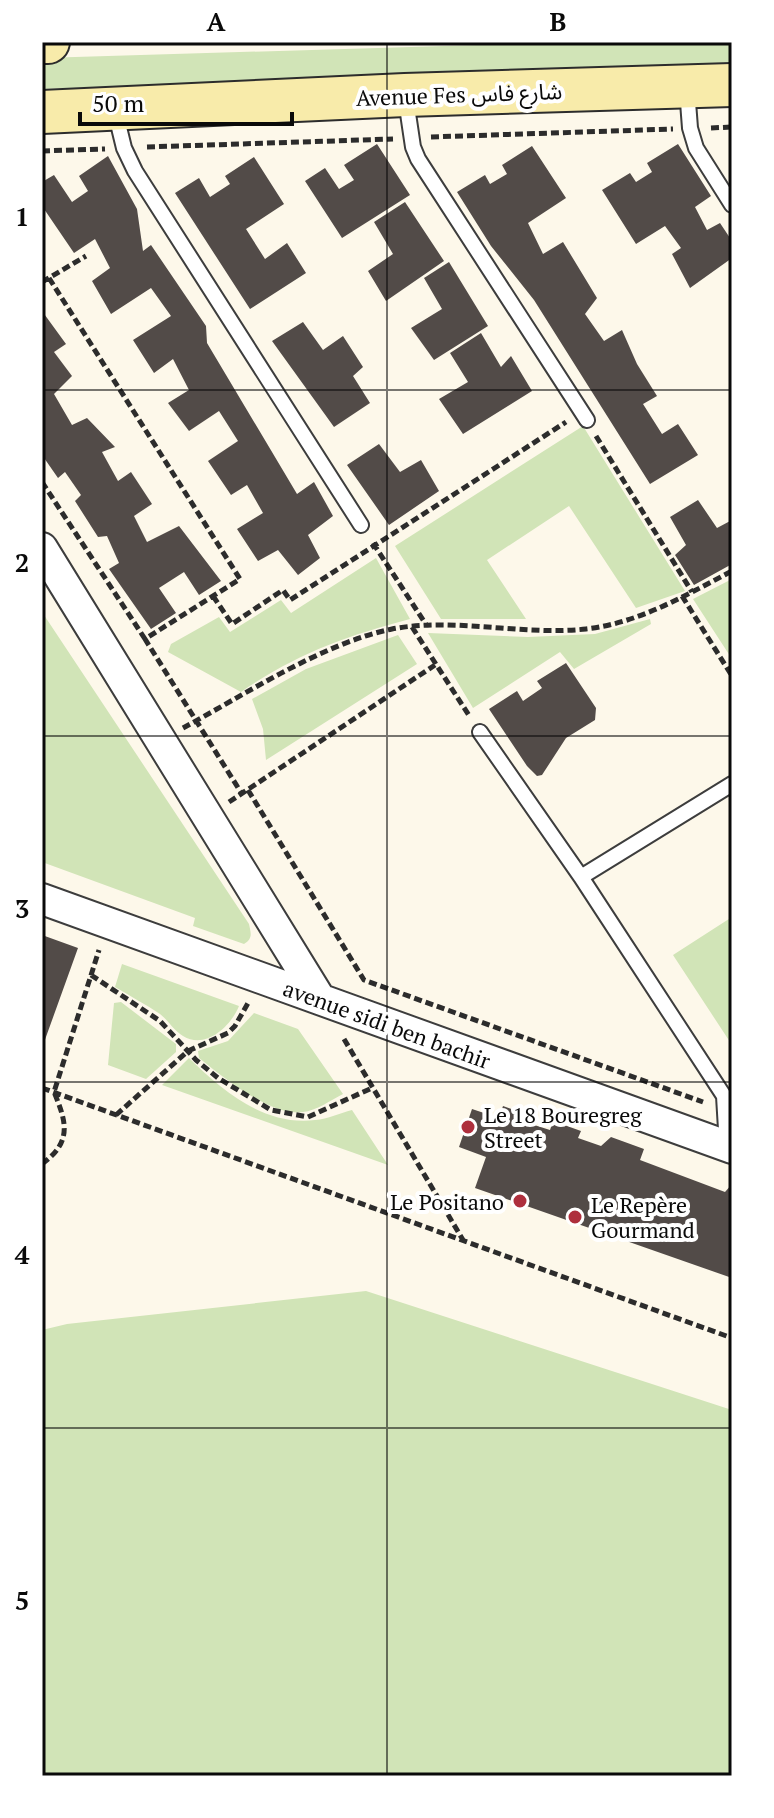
<svg xmlns="http://www.w3.org/2000/svg" width="774" height="1818" viewBox="0 0 774 1818" font-family="'PT Serif','Noto Sans Arabic',serif">
	<style>
		.green { fill: #d1e4b7 }
		.building { fill: #524b48 }
		.lines { fill: none; stroke-linecap: round; stroke-linejoin: round }
		.lane-casing { stroke: #3d3d3d; stroke-width: 18 }
		.street-casing { stroke: #3d3d3d; stroke-width: 34 }
		.secondary-casing { stroke: #2c2c2c; stroke-width: 46 }
		.path { stroke: #2c2c2c; stroke-width: 5; stroke-dasharray: 8 4; stroke-linecap: butt }
		.lane { stroke: #fff; stroke-width: 14 }
		.street { stroke: #fff; stroke-width: 30 }
		.secondary { stroke: #f8ebaa; stroke-width: 42 }
		.grid { fill: none; stroke: #0a0a0a; stroke-width: 2; stroke-opacity: 0.55 }
		.poi-dot { fill: #ae2f3d; stroke: #fff; stroke-width: 3 }
		.labels { text-anchor: middle; dominant-baseline: central; stroke-width: 8; stroke-linejoin: round; paint-order: stroke }
		.street-label { font-size: 22px; fill: #0a0a0a; stroke: #fff }
		.poi-label { font-size: 22px; fill: #0a0a0a; stroke: #fff; text-anchor: start }
		.neatline { fill: none; stroke: #0a0a0a; stroke-width: 3 }
		.grid-label { font-size: 26px; text-anchor: middle; font-weight: bold; fill: #0a0a0a }
	</style>
	<rect width="100%" height="100%" fill="#fdf8ea"/>
	<path class="green" d="M575,42H732V68L42,89V58Z
		M583,426L685,591L636,608L569,506L487,560L526,619H441L395,546Z
		M376,558L410,619C346,636 296,654 241,692L168,652L171,644L219,617L230,632L281,600L291,613Z
		M732,579V659L693,599Z
		M42,612L249,924C251,934 253,938 244,944L193,926L195,918L42,862Z
		M650,619L651,624L574,669L560,652L473,708L428,633L528,637L595,634Z
		M398,635L417,664L266,760L263,729L252,699L306,669Z
		M732,917V1045L673,955Z
		M122,964L239,1006C231,1026 206,1050 183,1036C174,1031 168,1020 160,1014C145,1004 130,996 115,987Z
		M121,1002L176,1044V1052L146,1079L108,1065L114,1003Z
		M254,1013L298,1029L343,1094C331,1100 316,1111 303,1112C271,1117 223,1077 199,1058L198,1051L228,1041Z
		M189,1058C223,1091 264,1126 315,1120C328,1119 340,1113 352,1110L388,1165L162,1085Z
		M366,1291L732,1410V1776H42V1330L67,1324Z"/>
	<path class="building" d="M377,144L410,195L342,238L305,181L325,168L339,189L354,180L344,165Z
		M678,144L711,196L695,207L707,230L720,223L732,241V258L690,288L672,254L681,248L665,226L636,244L602,190L630,173L636,182L652,172L647,163Z
		M532,146L566,198L528,223L543,254L563,242L597,298L585,314L604,341L622,330L637,364L657,396L643,404L662,434L678,424L698,455L650,484L534,300L491,246L457,192L485,175L490,184L507,174L502,165Z
		M108,156L137,209L143,251L151,245L206,326L207,343L297,494L314,482L333,516L308,535L320,558L298,575L278,550L258,561L237,529L263,513L247,485L231,495L208,461L238,441L219,411L189,431L168,403L189,390L173,359L154,373L133,340L171,316L151,288L111,314L92,281L110,268L95,239L74,253L42,206V182L54,175L72,202L88,191L79,176Z
		M254,157L284,204L246,229L265,259L287,243L306,273L250,309L175,193L199,178L210,197L230,184L225,176Z
		M405,202L444,261L386,301L368,271L393,254L374,222Z
		M449,262L488,326L434,360L411,328L442,309L424,278Z
		M42,311L66,344L54,352L72,376L54,394L72,425L87,418L115,447L102,452L118,481L131,472L152,504L134,516L147,542L179,526L221,581L199,595L184,572L159,588L176,613L151,629L109,569L119,563L107,536L98,537L75,501L81,495L65,472L58,478L42,455Z
		M303,322L323,350L343,336L363,367L353,376L370,403L334,427L272,341Z
		M481,333L501,367L511,356L532,391L463,434L439,399L468,382L450,353Z
		M379,444L400,472L421,460L439,491L389,525L347,465Z
		M698,500L717,528L732,520V564L694,585L675,555L686,545L670,517Z
		M566,663L596,708L595,720L566,738L542,775L537,776L527,766L489,709L517,691L523,701L542,688L537,681Z
		M42,935L78,948L42,1048Z
		M503,1106L533,1117L531,1124L550,1130L553,1121L581,1131L578,1138L601,1146L611,1137L644,1149L640,1160L725,1192L732,1184V1278L475,1188L486,1157L459,1147L472,1109L499,1118Z"/>
	<g class="lines">
		<g class="lane-casing">
			<path id="lane" d="M687,89L690,128L696,148L732,205
				M406,100L413,147L418,159L587,420
				M115,111L124,148L135,171L361,525
				M480,732L581,877L724,1096L727,1146
				M581,877L732,784"/>
		</g>
		<g class="street-casing">
			<path id="street" d="M42,548L320,999
				M42,899L732,1148"/>
		</g>
		<g class="secondary-casing">
			<path id="secondary" d="M42,42H48
				M42,112L405,95L732,85"/>
		</g>
		<path class="path" d="M711,128L732,127
			M431,137L673,129
			M147,147L393,139
			M42,151L105,149
			M49,278L240,579L145,639L242,794
			M42,282L86,256
			M596,436L692,592
			M42,482L145,639
			M373,543L427,626
			M213,596L232,624L283,590L290,600L566,422
			M682,596L732,676
			M412,627L470,717
			M183,728C244,695 323,643 392,629C455,617 522,636 586,629C639,623 686,595 732,571
			M248,790L364,980L703,1102
			M229,802L435,665
			M91,975L160,1021L196,1060L218,1078L271,1110L308,1117L372,1088
			M344,1039L463,1240
			M42,1088L732,1338
			M116,1115L188,1051L228,1033L235,1026L248,1003
			M42,1164C72,1142 67,1123 54,1092L99,950"/>
		<use href="#lane" class="lane"/>
		<use href="#street" class="street"/>
		<use href="#secondary" class="secondary"/>
	</g>
	<path class="grid" d="M387,42V1776M42,390H732M42,736H732M42,1082H732M42,1428H732"/>
	<g class="poi-dot">
		<circle cx="468" cy="1127" r="8"/>
		<circle cx="520" cy="1201" r="8"/>
		<circle cx="575" cy="1217" r="8"/>
	</g>
	<g class="labels">
		<g class="street-label">
			<text transform="translate(459 94) rotate(-2)">Avenue Fes شارع فاس</text>
			<text transform="translate(387 1024) rotate(20)">avenue sidi ben bachir</text>
		</g>
		<g class="poi-label">
			<text x="484" y="1114">Le 18 Bouregreg<tspan x="484" dy="25">Street</tspan></text>
			<text x="504" y="1201" text-anchor="end">Le Positano</text>
			<text x="591" y="1204">Le Repère<tspan x="591" dy="25">Gourmand</tspan></text>
		</g>
	</g>
	<rect width="774" height="1818" fill="none" stroke="#ffffff" stroke-width="88"/>
	<path d="M80 112v12h212v-12" fill="none" stroke="#0a0a0a" stroke-width="4"/>
	<text x="92" y="112" font-size="24" fill="#0a0a0a" stroke="#ffffff" stroke-width="6" paint-order="stroke">50 m</text>
	<rect x="44" y="44" width="686" height="1730" class="neatline"/>
	<g class="grid-label">
		<text x="216" y="31">A</text>
		<text x="558" y="31">B</text>
		<text x="22" y="226">1</text>
		<text x="22" y="572">2</text>
		<text x="22" y="918">3</text>
		<text x="22" y="1264">4</text>
		<text x="22" y="1610">5</text>
	</g>
</svg>
